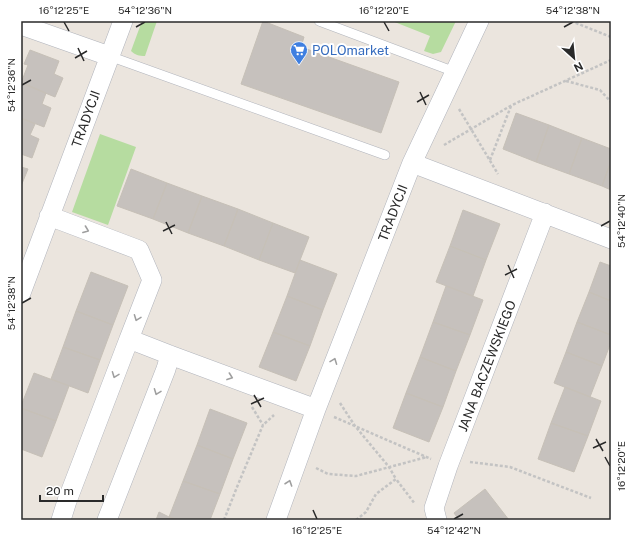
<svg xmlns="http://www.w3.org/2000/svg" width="632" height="541" viewBox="0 0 632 541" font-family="'Public Sans',sans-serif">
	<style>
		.green { fill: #b6dca0 }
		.building { fill: #c6c1bd; stroke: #c6c0b7 }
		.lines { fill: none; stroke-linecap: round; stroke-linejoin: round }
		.lane-casing { stroke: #b1b4bc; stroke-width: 10 }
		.street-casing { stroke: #b1b4bc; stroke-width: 20 }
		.path { stroke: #c3c3c3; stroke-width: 2.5; stroke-dasharray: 3 2; stroke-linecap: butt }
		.lane { stroke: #fff; stroke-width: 9 }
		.street { stroke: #fff; stroke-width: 19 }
		.oneway { stroke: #9f9f9f }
		.ticks { fill: none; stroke: #2a2a2a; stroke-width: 1.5 }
		.labels { text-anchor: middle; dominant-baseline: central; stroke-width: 4; stroke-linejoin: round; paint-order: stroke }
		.shop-label { font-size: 13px; fill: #366cbe; stroke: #fff; text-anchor: start }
		.street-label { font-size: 13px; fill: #2a2a2a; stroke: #fff }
		.neatline { fill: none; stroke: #2a2a2a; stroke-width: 1.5 }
		.ticks-label { font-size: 10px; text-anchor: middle; fill: #2a2a2a }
	</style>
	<rect width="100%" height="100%" fill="#ebe5de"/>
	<path class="green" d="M142,21H157L145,56C139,56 135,55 131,51Z
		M392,21H456L441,52L433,54L424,51L430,36Z
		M100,134L136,147L108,225L72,212Z"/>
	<path class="building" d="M263,21L304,37L301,47L399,82L381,133L241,84Z
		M30,50L59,61L54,74L63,78L55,97L21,83L28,65L24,64Z
		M21,82L46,93L42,104L51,108L44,127L21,118Z
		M516,113L549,125L536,162L503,149Z
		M21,118L35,124L30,135L39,139L32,158L21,154Z
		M549,125L582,138L569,174L536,162Z
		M582,138L611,149V161L602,186L569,174Z
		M611,161V190L602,186Z
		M21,167L28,169L21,186Z
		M131,169L167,183L153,219L117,206Z
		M167,183L202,196L188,233L153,219Z
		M202,196L238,209L224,246L188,233Z
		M238,209L273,223L259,260L224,246Z
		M463,210L500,224L486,260L450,246Z
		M273,223L309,237L295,273L259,260Z
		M450,246L486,260L473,296L436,282Z
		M300,260L337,274L323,310L287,296Z
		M600,262L611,266V301L589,292Z
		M91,272L128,286L113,325L76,311Z
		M446,286L483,300L470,335L433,322Z
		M589,292L611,301V335L577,322Z
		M287,296L323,310L310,346L273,332Z
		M76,311L113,325L100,360L63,347Z
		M433,322L470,335L456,371L420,357Z
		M577,322L611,335V342L602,366L566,352Z
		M273,332L310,346L296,381L259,367Z
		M63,347L100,360L88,393L51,379Z
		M566,352L602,366L590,397L554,383Z
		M420,357L456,371L443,407L406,393Z
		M34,373L69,386L56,421L21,408V406Z
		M565,387L601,401L588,436L551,423Z
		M406,393L443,407L429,442L393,428Z
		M21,408L56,421L42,457L21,449Z
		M210,409L247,423L233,459L197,445Z
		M551,423L588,436L574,472L538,459Z
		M197,445L233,459L220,494L183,481Z
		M183,481L220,494L210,520H179L169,517Z
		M485,489L509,520H459L454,513Z
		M159,512L169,517L179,520H156Z"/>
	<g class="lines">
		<g class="lane-casing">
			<path id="lane" d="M319,21L455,72
				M109,56L385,155"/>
		</g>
		<g class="street-casing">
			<path id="street" d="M21,25L109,56
				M412,163L611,239
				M49,216L139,250L152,280L129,339L170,355L316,409
				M21,293L123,21
				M61,520L67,501L129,339
				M107,520L166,369L170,355
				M276,520L316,409L412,163L479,21
				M437,520L434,508L448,466L545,213"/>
		</g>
		<path class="path" d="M571,21L611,37
			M566,81L600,90L611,102
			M459,109L498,174
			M444,145L512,105L611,60
			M490,160L511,106
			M340,403L355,426L389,467L396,479
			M252,407L263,425
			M334,417L431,459
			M470,462L510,467L591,498
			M316,468L328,474L356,476L427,457
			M224,520L237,487L263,425L274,415
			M356,520L366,512L376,494L396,479L415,504"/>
		<use href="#lane" class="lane"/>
		<use href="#street" class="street"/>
	</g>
	<defs><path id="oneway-chevron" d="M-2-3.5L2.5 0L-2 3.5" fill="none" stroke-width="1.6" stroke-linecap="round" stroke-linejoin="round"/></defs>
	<g class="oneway">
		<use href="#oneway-chevron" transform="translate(86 230) rotate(21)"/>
		<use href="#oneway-chevron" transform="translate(137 318) rotate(111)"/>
		<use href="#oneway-chevron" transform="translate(334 361) rotate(-69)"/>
		<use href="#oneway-chevron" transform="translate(115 375) rotate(111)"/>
		<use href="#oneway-chevron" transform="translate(230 377) rotate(20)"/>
		<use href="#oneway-chevron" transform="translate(157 392) rotate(111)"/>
		<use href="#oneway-chevron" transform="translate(289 483) rotate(-71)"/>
	</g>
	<path class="ticks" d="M64,22L69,31M384,22L389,31M136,27L145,22M564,27L573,22M78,48L84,61M75,58L87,51M22,85L31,80M420,92L426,105M417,102L429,95M166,222L172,234M601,226L610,221M163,231L175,225M508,265L514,278M505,275L517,269M22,303L31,298M254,395L261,407M251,404L264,398M596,439L603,451M593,448L606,442M605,457L610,466M313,510L317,519M454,519L463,514"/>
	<defs>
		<g id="supermarket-pin" transform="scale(0.9)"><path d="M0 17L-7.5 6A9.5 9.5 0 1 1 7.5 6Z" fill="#3f7fe0" stroke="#fff"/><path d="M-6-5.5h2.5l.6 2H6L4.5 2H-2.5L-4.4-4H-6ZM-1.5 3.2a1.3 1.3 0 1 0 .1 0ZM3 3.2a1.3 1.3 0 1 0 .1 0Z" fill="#fff"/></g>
	</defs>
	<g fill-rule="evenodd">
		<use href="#supermarket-pin" x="299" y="50"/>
	</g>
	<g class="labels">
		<g class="shop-label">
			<text x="312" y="50">POLOmarket</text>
		</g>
		<g class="street-label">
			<text transform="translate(86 119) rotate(-70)">TRADYCJI</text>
			<text transform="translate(393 213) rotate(-69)">TRADYCJI</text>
			<text transform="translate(487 366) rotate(-69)">JANA BACZEWSKIEGO</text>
		</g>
	</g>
	<rect width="632" height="541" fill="none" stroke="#ffffff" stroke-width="44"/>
	<g transform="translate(574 58) rotate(153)" stroke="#ffffff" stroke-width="3" paint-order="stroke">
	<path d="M0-3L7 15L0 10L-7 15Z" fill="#2a2a2a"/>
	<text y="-6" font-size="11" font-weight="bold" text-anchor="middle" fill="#2a2a2a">N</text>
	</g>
	<path d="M40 495v6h63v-6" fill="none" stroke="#2a2a2a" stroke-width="2"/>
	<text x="46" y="495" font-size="12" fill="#2a2a2a" stroke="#ffffff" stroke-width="3" paint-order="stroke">20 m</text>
	<rect x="22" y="22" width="588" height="497" class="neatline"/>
	<g class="ticks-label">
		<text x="64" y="14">16°12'25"E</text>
		<text x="145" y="14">54°12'36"N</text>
		<text x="384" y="14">16°12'20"E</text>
		<text x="573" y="14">54°12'38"N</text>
		<text transform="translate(11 85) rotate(-90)" y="4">54°12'36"N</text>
		<text transform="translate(621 221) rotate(-90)" y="4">54°12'40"N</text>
		<text transform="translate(11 303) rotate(-90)" y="4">54°12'38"N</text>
		<text transform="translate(621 466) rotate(-90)" y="4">16°12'20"E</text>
		<text x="317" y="534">16°12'25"E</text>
		<text x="454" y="534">54°12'42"N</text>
	</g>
</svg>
